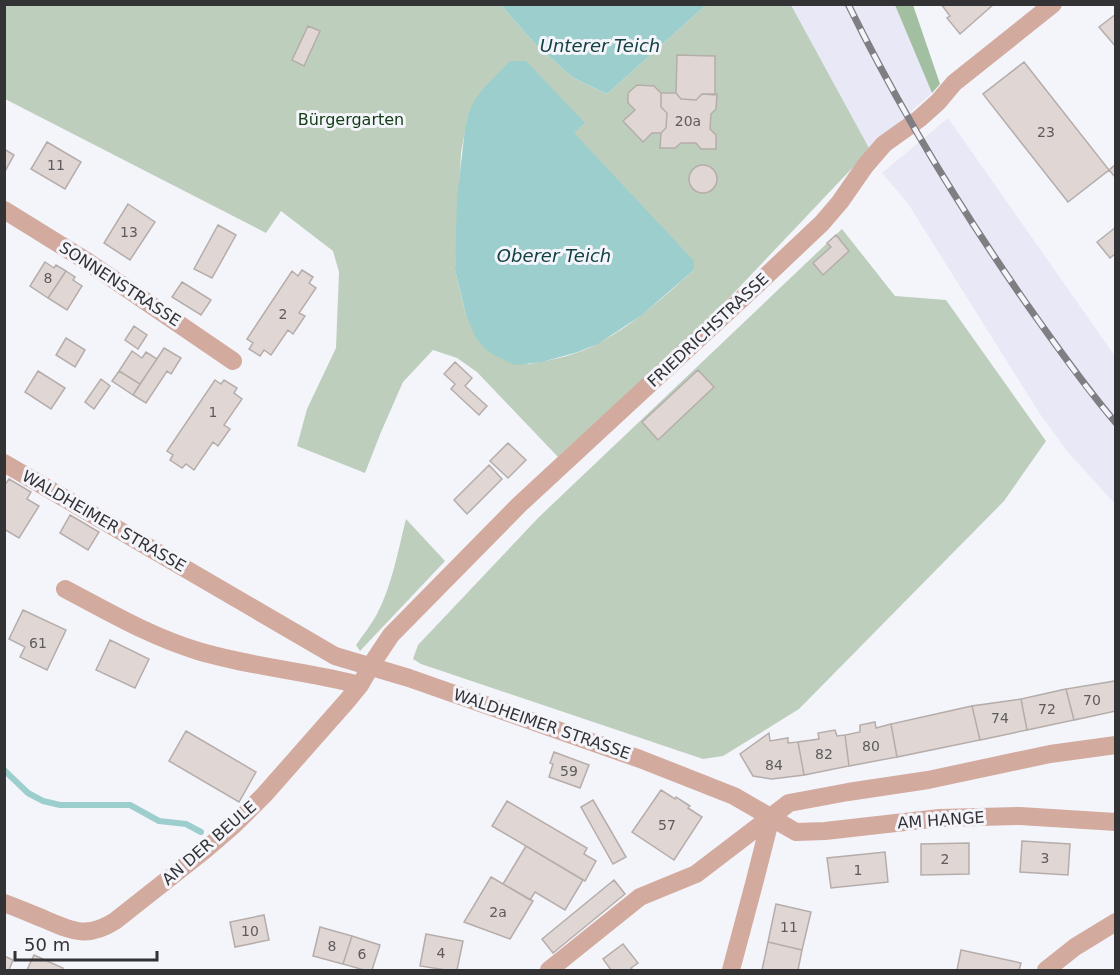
<svg xmlns="http://www.w3.org/2000/svg" width="1120" height="975" viewBox="0 0 1120 975" font-family="'DejaVu Sans',sans-serif">
	<style>
		.built { fill: #e9e8f7 }
		.green { fill: #bdcfbc; fill-rule: evenodd }
		.forest { fill: #a3bfa1 }
		.water { fill: #9ccece }
		.lines { fill: none; stroke-linecap: round; stroke-linejoin: round }
		.stream { stroke: #9ccece; stroke-width: 6 }
		.building { fill: #e0d7d5; stroke: #b5adaa; stroke-width: 1.5 }
		.minor { stroke: #d2aa9e; stroke-width: 18 }
		.rail-casing { stroke: #7f7e83; stroke-width: 7 }
		.rail { stroke: #f4f4fb; stroke-width: 4.5; stroke-dasharray: 14; stroke-linecap: butt }
		.labels { text-anchor: middle; dominant-baseline: central; stroke-width: 6; stroke-linejoin: round; paint-order: stroke }
		.number-label { font-size: 14px; fill: #5e5b5d }
		.park-label { font-size: 16px; fill: #113b12; stroke: #f4f4fb }
		.street-label { font-size: 16px; fill: #333235; stroke: #f4f4fb }
		.water-label { font-size: 18px; font-style: italic; fill: #134242; stroke: #f4f4fb }
	</style>
	<rect width="100%" height="100%" fill="#f4f4fb"/>
	<path class="built" d="M791,5H895L932,93L869,148Z
		M948,118L1115,356V504L1067,451L1040,414L907,202L882,173Z"/>
	<path class="green" d="M4,5H501L536,45L572,77L607,94L706,5H791L869,148L858,162L712,316L558,457L477,372L457,358L433,350L403,382L381,432L365,473L297,446L307,409L336,348L339,272L333,251L281,211L266,233L5,99ZM468,115L585,123L573,133L694,270C664,297 634,324 599,343C578,355 552,360 528,364L466,315L460,291L455,270L461,153Z
		M842,229L895,296L946,300L1046,441L1004,501L799,709L723,756L703,759L421,664L413,659L418,645L539,517Z
		M406,519L445,561L360,651L356,645C363,635 371,625 377,614C392,585 398,551 406,519Z"/>
	<path class="forest" d="M895,5H913L940,84L932,93Z"/>
	<path class="water" d="M501,5H706L607,94L572,77L536,45Z
		M510,61H526L585,123L574,133L694,261V270L642,315L598,344L578,352L542,362L515,365L496,356L485,349L476,338L466,315L455,270L457,198L465,129L468,115L474,101L482,90Z"/>
	<g class="lines">
		<path class="stream" d="M4,770L28,793L43,801L60,805H130L159,821L186,824L201,832"/>
	</g>
	<path class="building" d="M941,4H994L960,34L947,18L950,16Z
		M1116,14V47L1099,27Z
		M308,26L320,31L304,66L292,60Z
		M677,55L715,56V95L702,94L696,100L681,99L676,93Z
		M1024,62L1109,170L1068,202L983,94Z
		M637,85L654,86L661,93V107L667,113L666,128L661,133H652L643,142L623,121L635,110L628,103V93Z
		M661,93H676L681,99L696,100L702,94H717L716,109L711,114L710,129L716,135V149H701L696,143H681L675,148H660L661,133L666,128L667,113L661,107Z
		M47,142L81,162L65,189L31,169Z
		M4,149L14,155L4,173Z
		M1116,164V178L1109,170Z
		M689 179a14 14 0 1 1 28 0a14 14 0 1 1-28 0Z
		M128,204L155,222L130,260L104,243Z
		M218,225L236,235L212,278L194,269Z
		M1116,227V255L1115,254L1110,258L1097,242Z
		M836,235L849,251L823,275L813,263L831,247L827,243Z
		M45,262L54,268L56,265L66,271L48,298L30,286Z
		M302,270L313,277L309,283L316,288L299,313L305,316L293,334L288,330L271,355L264,350L260,356L249,349L253,343L247,339L292,271L298,276Z
		M66,271L75,277L73,280L82,286L67,310L48,298Z
		M182,282L211,300L201,315L172,297Z
		M134,326L147,335L138,349L125,340Z
		M66,338L85,350L75,367L56,355Z
		M164,348L181,358L171,374L167,371L146,403L133,395Z
		M132,351L142,358L146,352L157,359L140,384L119,371Z
		M455,362L472,378L465,386L487,406L479,415L451,389L455,384L444,374Z
		M698,370L714,387L658,440L642,422Z
		M38,371L65,388L51,409L25,392Z
		M119,371L140,384L133,395L112,381Z
		M101,379L110,386L94,409L85,402Z
		M215,380L221,384L224,380L237,388L234,393L242,399L224,425L230,429L218,446L213,442L194,470L186,464L182,468L170,460L173,455L167,451Z
		M508,443L526,460L508,478L490,461Z
		M489,465L502,479L467,514L454,500Z
		M9,479L31,492L27,499L39,506L19,538L4,529V486Z
		M70,515L99,532L88,550L60,533Z
		M23,610L66,630L47,670L20,657L25,647L9,639Z
		M110,640L149,659L135,688L96,670Z
		M1115,681L1116,711L1074,720L1066,689Z
		M1066,689L1074,720L1027,730L1021,699Z
		M1021,699L1027,730L980,740L972,706Z
		M972,706L980,740L897,757L891,724Z
		M875,722L876,728L891,724L897,757L849,766L845,735L860,732V725Z
		M835,730L837,736L845,735L849,766L804,775L798,742L819,739L818,733Z
		M186,731L256,772L239,802L169,761Z
		M769,733L770,741L788,738V743L798,742L804,775L772,779L753,776L740,754Z
		M554,752L589,765L580,788L549,777L553,764L550,763Z
		M661,790L675,799L676,797L690,806L688,808L702,817L674,860L632,832Z
		M593,800L626,857L613,864L581,807Z
		M507,801L587,848L584,854L596,861L585,881L492,826Z
		M1022,841L1070,844L1068,875L1020,872Z
		M969,843V874L921,875V844Z
		M526,846L583,880L565,910L535,892L530,900L503,884Z
		M885,852L888,882L831,888L827,858Z
		M491,877L533,901L510,939L464,922Z
		M614,880L625,894L553,953L542,939Z
		M776,904L811,912L802,950L768,942Z
		M264,915L269,940L235,947L230,922Z
		M320,927L352,936L343,964L313,956Z
		M426,934L463,941L457,970H446L420,966Z
		M352,936L380,945L372,970H364L343,964Z
		M768,942L802,950L798,970H762Z
		M623,944L638,963L631,968L633,970H611L603,959Z
		M961,950L1021,963L1019,970H957Z
		M34,955L63,968L62,970H27Z
		M4,956L13,960L9,970H4Z"/>
	<g class="lines">
		<path class="minor" d="M4,210L88,262L233,361
			M4,463L335,656L409,678L640,759L734,796L796,832L825,831L940,818L1020,816L1116,822
			M65,589C109,612 151,637 198,651C251,667 306,671 360,685
			M4,903C18,908 31,914 44,919C72,931 87,939 115,921L205,850L234,825L264,795L346,702L360,685L375,659L391,635L520,504L747,294L822,223L840,202L865,166L884,144L919,119L938,102L954,83L1053,4
			M549,970L640,897L696,874L789,803L848,792L928,780L1050,754L1116,745
			M731,970L755,880L771,817
			M1046,970L1075,947L1116,922"/>
		<g class="rail-casing">
			<path id="rail" d="M848,4C901,112 964,215 1033,313C1060,351 1086,388 1116,423"/>
		</g>
		<use href="#rail" class="rail"/>
	</g>
	<g class="labels">
		<g class="number-label">
			<text x="688" y="121">20a</text>
			<text x="1046" y="132">23</text>
			<text x="56" y="165">11</text>
			<text x="129" y="232">13</text>
			<text x="48" y="278">8</text>
			<text x="283" y="314">2</text>
			<text x="213" y="412">1</text>
			<text x="38" y="643">61</text>
			<text x="1092" y="700">70</text>
			<text x="1047" y="709">72</text>
			<text x="1000" y="718">74</text>
			<text x="871" y="746">80</text>
			<text x="824" y="754">82</text>
			<text x="774" y="765">84</text>
			<text x="569" y="771">59</text>
			<text x="667" y="825">57</text>
			<text x="1045" y="858">3</text>
			<text x="945" y="859">2</text>
			<text x="858" y="870">1</text>
			<text x="498" y="912">2a</text>
			<text x="789" y="927">11</text>
			<text x="250" y="931">10</text>
			<text x="332" y="946">8</text>
			<text x="441" y="953">4</text>
			<text x="362" y="954">6</text>
		</g>
		<g class="park-label">
			<text x="351" y="119">Bürgergarten</text>
		</g>
		<g class="street-label">
			<text transform="translate(120 284) rotate(33)">SONNENSTRASSE</text>
			<text transform="translate(708 330) rotate(-43)">FRIEDRICHSTRASSE</text>
			<text transform="translate(104 521) rotate(30)">WALDHEIMER STRASSE</text>
			<text transform="translate(542 724) rotate(19)">WALDHEIMER STRASSE</text>
			<text transform="translate(941 820) rotate(-4)">AM HANGE</text>
			<text transform="translate(209 843) rotate(-41)">AN DER BEULE</text>
		</g>
		<g class="water-label">
			<text x="600" y="45">Unterer Teich</text>
			<text x="554" y="255">Oberer Teich</text>
		</g>
	</g>
	<rect width="1120" height="975" fill="none" stroke="#333235" stroke-width="12"/>
	<path d="M15 951v9h142v-9" fill="none" stroke="#333235" stroke-width="3"/>
	<text x="24" y="951" font-size="18" fill="#333235" stroke="#f4f4fb" stroke-width="4.5" paint-order="stroke">50 m</text>
</svg>
